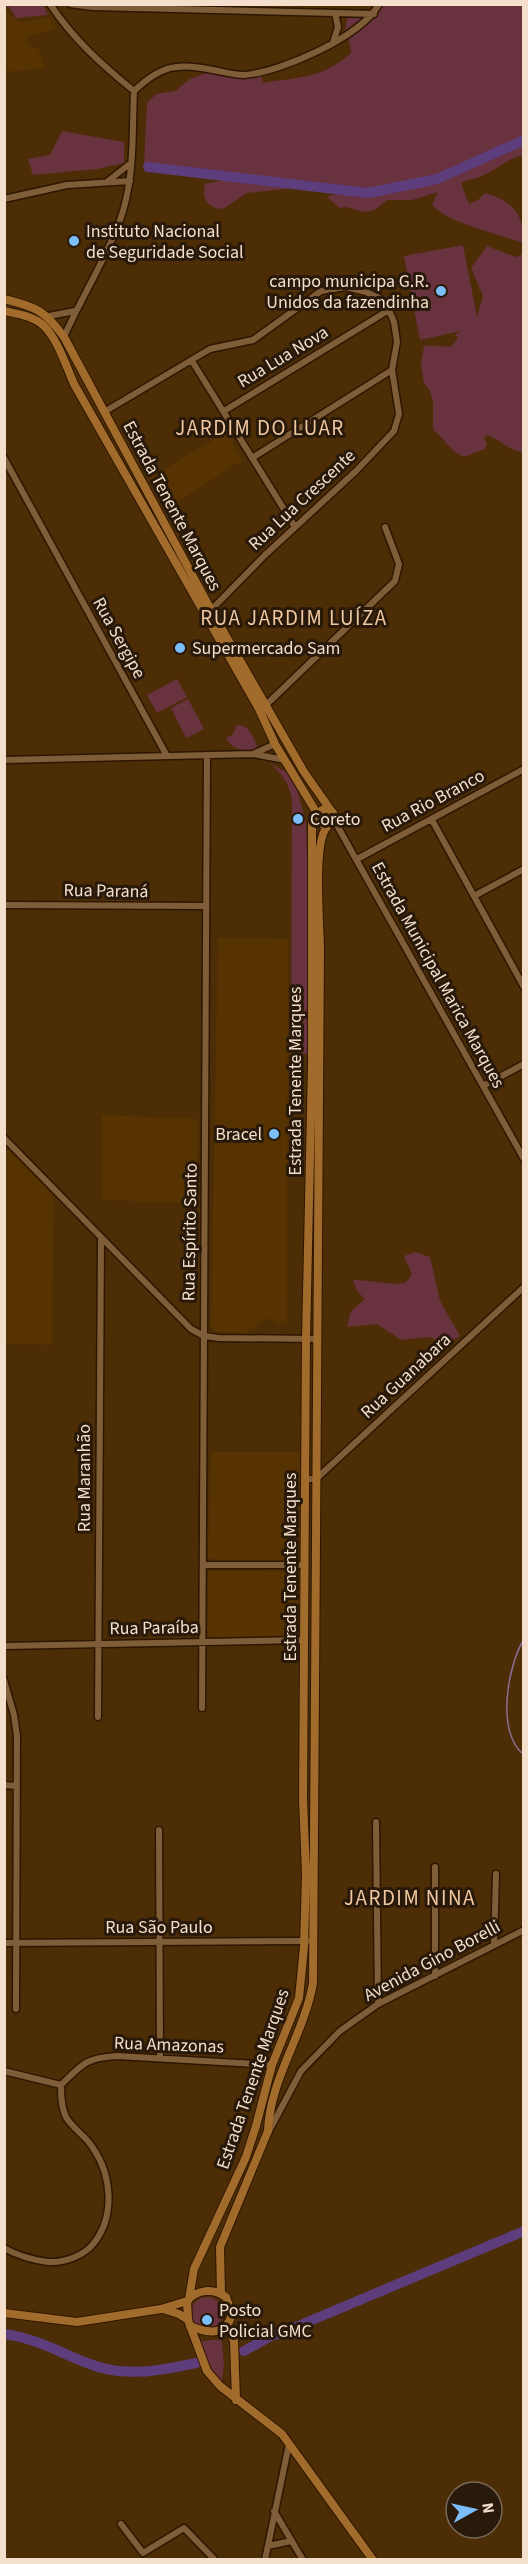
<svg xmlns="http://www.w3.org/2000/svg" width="528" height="2564" viewBox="0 0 528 2564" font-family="'Source Sans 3',sans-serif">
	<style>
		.built { fill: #583302 }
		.green { fill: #68323f }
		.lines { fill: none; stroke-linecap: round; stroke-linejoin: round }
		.stream { stroke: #8a6e94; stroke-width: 1.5 }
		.river { stroke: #5d3d7c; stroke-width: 10 }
		.minor-casing { stroke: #2e1600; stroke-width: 9 }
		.major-casing { stroke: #2e1600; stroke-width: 10 }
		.minor { stroke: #805d39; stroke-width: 6 }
		.major { stroke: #a16b2b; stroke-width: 8 }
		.poi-dot { fill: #7cbef9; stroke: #28190a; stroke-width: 2 }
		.labels { text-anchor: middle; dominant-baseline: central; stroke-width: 6; stroke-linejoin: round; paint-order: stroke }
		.poi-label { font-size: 18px; fill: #f3dfcb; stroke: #28190a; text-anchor: start }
		.street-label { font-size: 18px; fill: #f3dfcb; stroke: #28190a }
		.quarter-label { font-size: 21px; letter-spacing: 1.5px; fill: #efc7a0; stroke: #28190a }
	</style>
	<rect width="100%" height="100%" fill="#4c2d05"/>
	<path class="built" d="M4,8L14,19L20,22L49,18L57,28L26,37L29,46L38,48L45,68L5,72Z
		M226,432L242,460L167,509L150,478Z
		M218,938L288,939L287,1323L278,1324L269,1318L244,1333L217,1332L211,1327Z
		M102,1115L198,1119L197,1203L102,1200Z
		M6,1150H11L54,1194L52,1345L5,1344Z
		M211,1452H308L303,1561L295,1558L285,1561L228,1562L208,1558Z
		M208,1571L308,1572L306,1635L208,1638Z"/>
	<path class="green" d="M5,4L43,5L48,15L16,18L9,7Z
		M377,5H523V155C508,158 498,169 484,175C477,179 469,179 461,183L469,204L478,200L485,193C514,202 523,212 523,243C502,235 443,222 432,204L438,192L412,200H387L375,210L364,212L345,207L340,208L327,197L336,194L334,184L282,178L280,182L286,189L247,193L223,209C208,208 201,199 205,184L243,176L244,174L144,163L147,103L156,94L175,91L190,79L208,72L261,74L263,83C300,76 320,80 351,53L347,31H345L347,17L362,18Z
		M62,131L124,142V163L97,169L33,175L28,159L50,155Z
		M463,245L477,317L483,296L471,268L487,246L516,257L523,254V452C511,452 500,439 487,435L484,438L487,445L485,449L464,457C450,452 445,438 433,430V401L430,391L424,383L421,364L424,346C435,344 442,348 452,346L458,338L455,335L461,331L420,340L404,256Z
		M177,679L187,697L157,713L147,695Z
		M188,699L204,729L186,738L171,708Z
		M237,725C250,724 253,738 258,748C246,753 233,750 226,738L233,734Z
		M269,763L286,772L297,790L306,822L309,912L307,1054L291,1053L292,800C289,783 282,773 269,763Z
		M415,1252L430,1257L440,1301L460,1336L444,1345L430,1337L401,1340L377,1324L347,1327L351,1311L365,1299L357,1291L353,1280C365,1279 400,1287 406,1282C407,1282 411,1275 412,1274L404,1256Z
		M191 2313a16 16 0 1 1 32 0a16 16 0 1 1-32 0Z
		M196,2338L203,2341L220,2339L222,2342L224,2364L221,2386L210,2373Z"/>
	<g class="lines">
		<path class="stream" d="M524,1639C507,1667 496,1732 524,1755"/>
		<path class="river" d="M148,167L368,193L437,179L524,140
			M4,2334C35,2338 59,2352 87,2363C123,2378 159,2371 196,2363
			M244,2351L269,2337L298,2326L524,2231"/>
		<g class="minor-casing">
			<path id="minor" d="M50,4C73,39 102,65 134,91
				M70,4L92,7L374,14
				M333,43L338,27L335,13
				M108,181L131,163
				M4,199L67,185L130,181
				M49,316L75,311
				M64,337C81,298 105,261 120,220C135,179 132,134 134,91C160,66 177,62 213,70C223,72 234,75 244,75C281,72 361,37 379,4
				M192,361L295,527
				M224,411L389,310
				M104,412L210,349L253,340L321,291L346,287L366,292L379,298L389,310L394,322L397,342L392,370L399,414L394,431L356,471L265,555L211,610
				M4,458L167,756
				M252,458L392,370
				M266,705L395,581L399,564L385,527
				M253,754L275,744
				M4,760L253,754L285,760
				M334,820L524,1159
				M432,820L524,987
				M357,859L524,769
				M474,896L524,869
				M4,905L206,906
				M483,1086L524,1064
				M4,1138L191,1329L204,1336L219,1338L316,1339
				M305,1479H316L524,1287
				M203,1565H304
				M4,1646L304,1640
				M4,1680L14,1715L17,1736L16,2009
				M202,1708L207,755
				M98,1717L101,1239
				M4,1785L16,1786
				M376,1822L378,2004
				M159,1830L160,2058
				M435,1867V1976
				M4,1943L307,1941
				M494,1945L496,1874
				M4,2071L61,2085
				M269,2131L301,2071L340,2031L378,2004L524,1930
				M4,2248C18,2256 33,2260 48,2262C64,2263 84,2256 94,2243C115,2216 112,2176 93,2148C86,2136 72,2128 66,2117C61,2107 61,2095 61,2085C83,2063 86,2058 117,2056L272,2065
				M274,2511L303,2560
				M121,2524L143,2553L184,2528L215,2560
				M268,2546L291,2541
				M265,2560L289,2444"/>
		</g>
		<g class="major-casing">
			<path id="major" d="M4,299C37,307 45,311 64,337L211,610L304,772L332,812
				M4,311C17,314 34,316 44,326C58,340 66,366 74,384L259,709L275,744L318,815
				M318 817a8 8 0 1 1 16 0a8 8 0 1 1-16 0Z
				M221,2293L220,2247L268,2131C270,2078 304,2035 313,1983L320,950C320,926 312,839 328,826
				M189,2299L194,2269L246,2157L256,2126L272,2065L299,1998L304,1947L306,1873L303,1799L306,1339L312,1064V823L318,817
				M163,2309L179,2314L188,2320
				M4,2313L77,2322L161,2309L187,2301
				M228,2324L234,2341L236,2400
				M190,2326C207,2333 226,2337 232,2314L226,2297C214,2288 197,2289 187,2301L188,2320L207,2371L220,2386L282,2434L373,2560"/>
		</g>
		<use href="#minor" class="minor"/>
		<use href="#major" class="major"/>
	</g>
	<g class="poi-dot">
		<circle cx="74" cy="241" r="6"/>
		<circle cx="441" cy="291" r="6"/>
		<circle cx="180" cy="648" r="6"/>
		<circle cx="298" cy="819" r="6"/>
		<circle cx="274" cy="1134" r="6"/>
		<circle cx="207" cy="2320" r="6"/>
	</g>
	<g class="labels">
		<g class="poi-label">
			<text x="86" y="231">Instituto Nacional<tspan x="86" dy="21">de Seguridade Social</tspan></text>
			<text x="429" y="281" text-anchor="end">campo municipa G.R.<tspan x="429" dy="21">Unidos da fazendinha</tspan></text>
			<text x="192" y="648">Supermercado Sam</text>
			<text x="310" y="819">Coreto</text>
			<text x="262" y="1134" text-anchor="end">Bracel</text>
			<text x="219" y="2310">Posto<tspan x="219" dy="21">Policial GMC</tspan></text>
		</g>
		<g class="street-label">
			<text transform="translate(283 357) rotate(-31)">Rua Lua Nova</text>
			<text transform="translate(302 500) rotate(-43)">Rua Lua Crescente</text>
			<text transform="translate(172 506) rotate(62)">Estrada Tenente Marques</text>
			<text transform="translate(119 638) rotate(61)">Rua Sergipe</text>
			<text transform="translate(433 801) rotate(-28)">Rua Rio Branco</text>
			<text transform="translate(106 891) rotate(1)">Rua Paraná</text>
			<text transform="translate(438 975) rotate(61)">Estrada Municipal Marica Marques</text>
			<text transform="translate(295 1081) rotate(-90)">Estrada Tenente Marques</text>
			<text transform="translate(190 1232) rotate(-89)">Rua Espírito Santo</text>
			<text transform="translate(406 1376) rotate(-43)">Rua Guanabara</text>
			<text transform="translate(84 1478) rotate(-90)">Rua Maranhão</text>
			<text transform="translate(290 1567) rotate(-90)">Estrada Tenente Marques</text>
			<text transform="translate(154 1628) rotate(-1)">Rua Paraíba</text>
			<text x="159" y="1927">Rua São Paulo</text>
			<text transform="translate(432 1961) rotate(-28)">Avenida Gino Borelli</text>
			<text transform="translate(169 2045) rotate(2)">Rua Amazonas</text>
			<text transform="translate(253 2079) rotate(-71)">Estrada Tenente Marques</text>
		</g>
		<g class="quarter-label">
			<text x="260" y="428">JARDIM DO LUAR</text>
			<text x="294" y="618">RUA JARDIM LUÍZA</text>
			<text x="410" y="1898">JARDIM NINA</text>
		</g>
	</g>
	<rect width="528" height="2564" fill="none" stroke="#f3dfcb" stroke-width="12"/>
	<g transform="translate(474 2510) rotate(82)"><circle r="28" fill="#28190a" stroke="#796857" stroke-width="1.5"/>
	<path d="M0-4.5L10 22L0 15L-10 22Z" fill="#7cbef9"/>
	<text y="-9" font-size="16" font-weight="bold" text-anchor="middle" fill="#f3dfcb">N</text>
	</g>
</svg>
